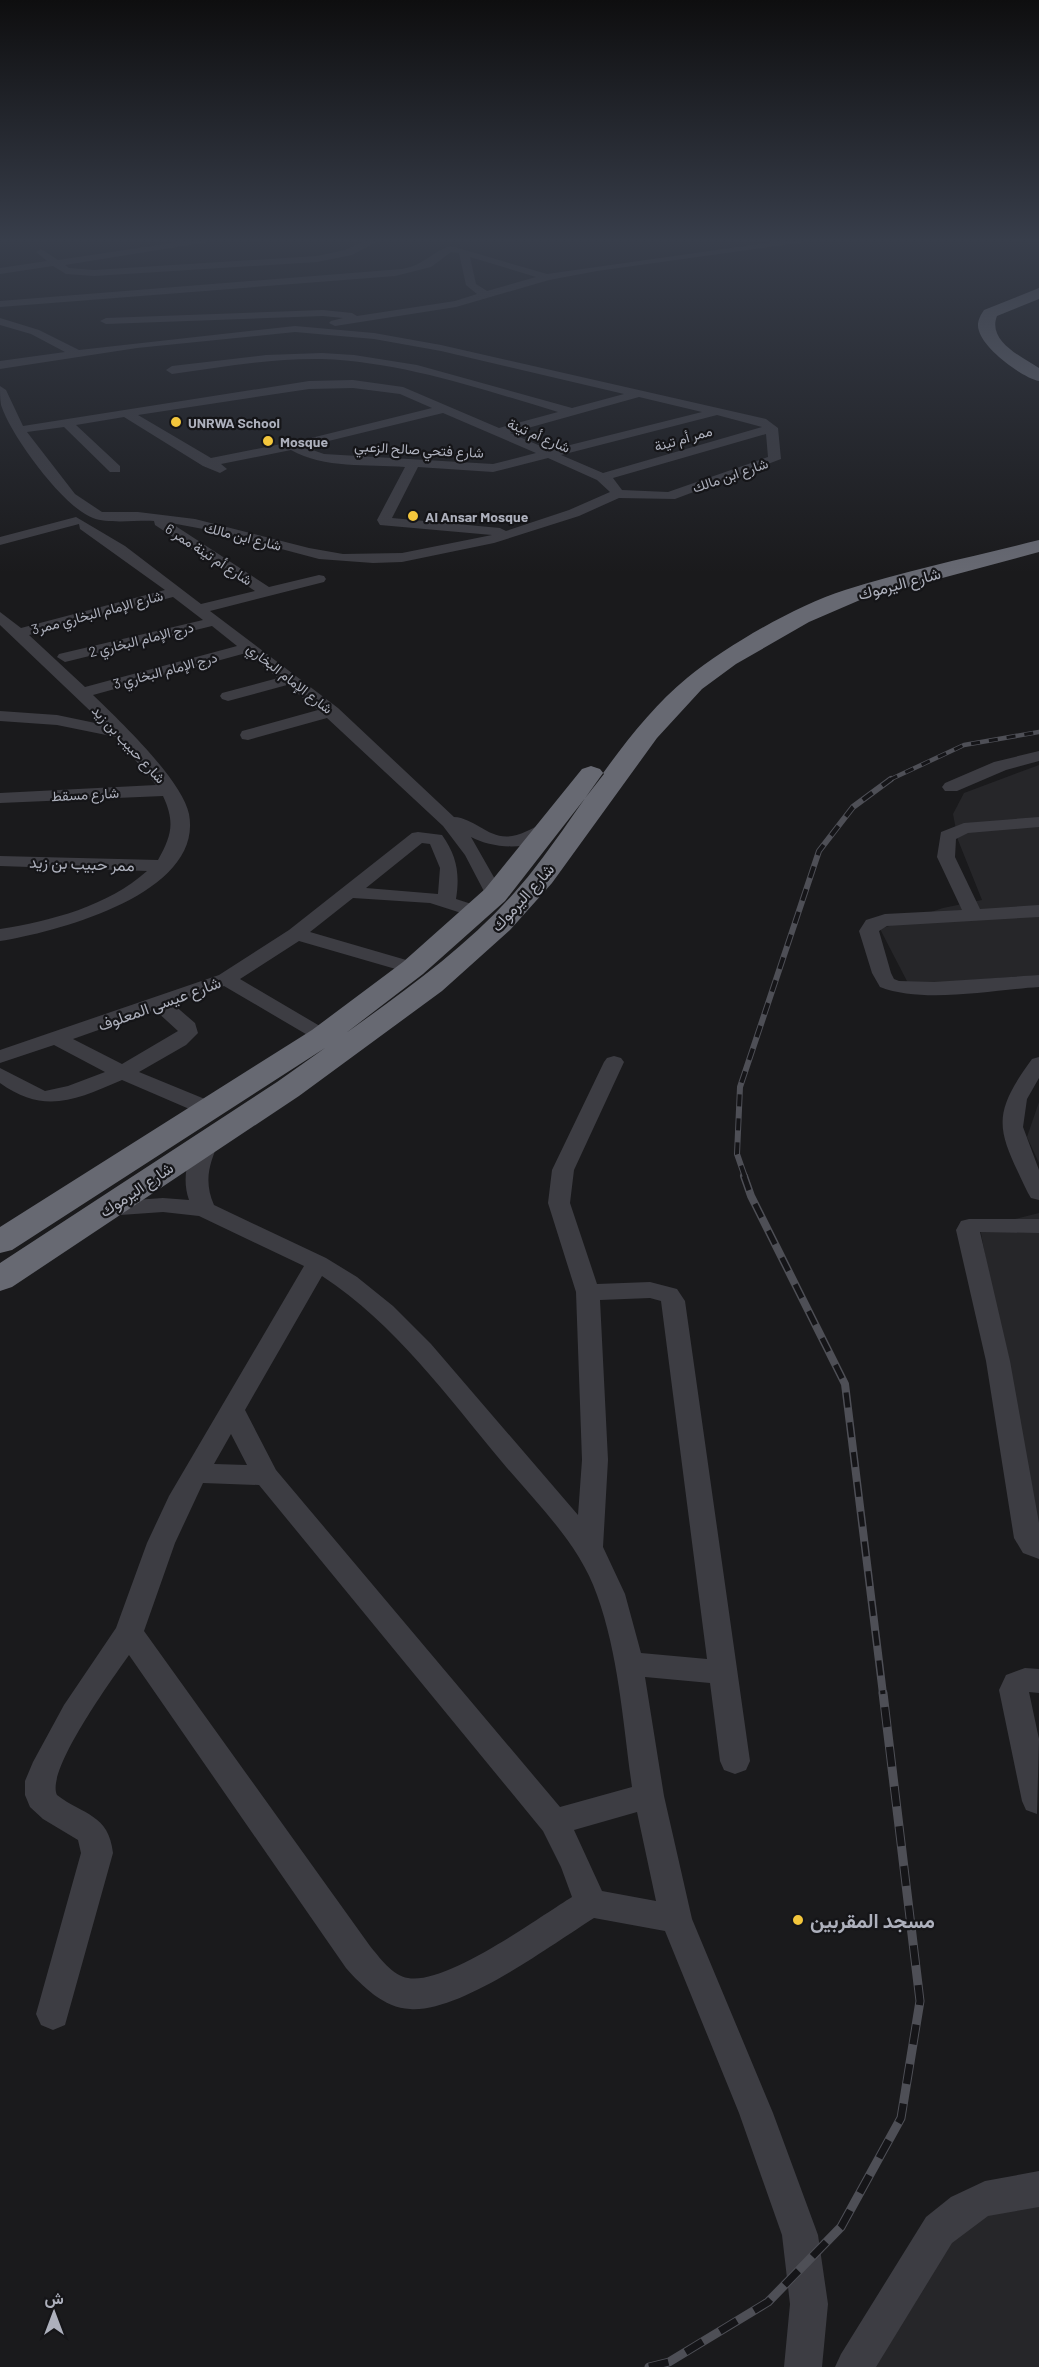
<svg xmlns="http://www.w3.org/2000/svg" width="1039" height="2367" viewBox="0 0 1039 2367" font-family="Barlow,Vazirmatn,sans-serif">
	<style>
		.built { fill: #262629 }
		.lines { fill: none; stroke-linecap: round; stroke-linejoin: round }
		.minor { fill: #3d3d43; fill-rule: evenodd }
		.highway { fill: #676972; fill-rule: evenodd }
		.rail-far3-casing { stroke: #4e4f56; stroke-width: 4.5 }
		.rail-far2-casing { stroke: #4e4f56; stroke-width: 6 }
		.rail-far1-casing { stroke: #4e4f56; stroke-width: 8 }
		.rail-casing { stroke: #4e4f56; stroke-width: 9 }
		.rail-far3 { stroke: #151518; stroke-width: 3; stroke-dasharray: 9; stroke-linecap: butt }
		.rail-far2 { stroke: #151518; stroke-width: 4; stroke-dasharray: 12; stroke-linecap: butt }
		.rail-far1 { stroke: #151518; stroke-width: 5; stroke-dasharray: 15; stroke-linecap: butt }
		.rail { stroke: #151518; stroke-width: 7; stroke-dasharray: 20; stroke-linecap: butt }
		.poi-dot { fill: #f3c63c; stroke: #151518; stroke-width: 2 }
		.labels { text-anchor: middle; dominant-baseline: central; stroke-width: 4.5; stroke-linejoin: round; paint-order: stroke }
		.far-poi-label { font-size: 14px; font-weight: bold; fill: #adb0bc; stroke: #151518; text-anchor: start }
		.far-street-label { font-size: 14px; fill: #adb0bc; stroke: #151518 }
		.street-label { font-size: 16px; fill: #adb0bc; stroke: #151518 }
		.near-poi-label { font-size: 20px; font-weight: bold; fill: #adb0bc; stroke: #151518; text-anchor: start }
	</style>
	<rect width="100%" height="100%" fill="#1a1a1c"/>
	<path class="built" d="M1039,765V975L909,985L880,929L943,908L982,900L958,840L953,814L964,793Z
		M1039,1102V1163L1027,1137Z
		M1039,1213V1543L980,1228Z
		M1039,2204V2367H836L973,2212Z"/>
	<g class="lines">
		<path class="minor" d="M185,241H214L65,265L69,268L94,270L317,256L345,250L364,241H378L352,255L317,262L94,276L66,274L53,266L0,274V268L47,261L36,252L41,249L58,260Z
			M780,241H812L597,271L549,280L456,307L335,326L329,323L331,321L343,318L323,316L106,324L100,321L106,318L323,310L352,313L357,316L455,301L477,294L466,285L459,253L451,252L431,267L395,276L0,307V301L402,269C425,265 432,251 451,246L547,274ZM470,257L536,277L487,291L476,284Z
			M0,318L39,330L79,350L295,326L374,333L441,345L766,419L778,428L781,459L675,499L619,498L579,516L494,543L402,562L373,563L319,559L214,531L171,523L269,587L319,575L324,576L326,579L324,582L210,611L338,708L454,817C475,818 489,840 512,836C525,834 536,825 548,822L557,827C539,852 495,850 471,837L504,895L495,901L488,899L465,855L443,826L327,718L248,740L242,739L240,735L242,731L318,710L287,685L228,701L222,699L220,696L222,693L278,678L246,653L93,695C120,721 182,780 189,814C204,894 56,932 0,941V929C51,921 108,906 147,871L0,866V856L158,860C172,835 175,822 163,796L0,803V793L156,785L116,737L57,725L0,721V711L57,715L105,725L0,625V612L21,628L165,590L80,529L79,524L0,545V537L76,517L125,546L201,604L255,591L155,525L154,521C137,520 108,524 93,518C63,507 11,436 1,405C0,399 0,392 0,386L6,390L23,426L309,381L353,380L403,387L499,428L558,412C481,389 403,362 322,359C272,358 222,367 172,374L166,370L172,366L266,355L322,353L354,355L417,365L572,408L624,394L441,351L374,339L295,332L137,348L0,369V361L65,352L31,334L0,325ZM353,388L400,394L432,408L311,438L211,458L138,415L309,389ZM639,397L702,412L550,450L510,433ZM443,413L536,453L493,464L324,454L304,447ZM717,415L762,427L603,473L561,455ZM124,417L203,466L220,473L227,469L221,464L291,450C324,469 368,464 405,467L377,520L380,525L492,535L402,553L343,554L309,548L195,519L138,512H102L75,494L27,432L64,427L110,472H120V466L76,425ZM766,434L768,457L668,492L622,490L613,478ZM548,458L597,480L610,492L569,510L506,531L500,528L392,518L418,467L493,472ZM173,597L203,620L59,654L57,657L65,662L212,626L237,646L85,687L29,635Z
			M1039,751V761L1006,770L957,791H945L942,787L945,783L994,762Z
			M1039,817V827L968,833L956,839L955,857L980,909L1039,905V917L887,926L879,931L891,973L894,979L899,981L934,982L1039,975V987C992,990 924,1004 880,987L872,973L859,931L866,920L885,914L962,910L937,857L941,832L964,823Z
			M418,832L442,835C457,856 460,874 456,899L484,908L486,912L484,916L477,918L430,903L353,898L310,932L420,964L423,968L420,972H406L299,941L240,979L330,1032L333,1036L330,1040H316L224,986L173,1004L195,1023L198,1033L186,1045L139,1072L217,1104L220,1109L217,1114H201L122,1080C75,1100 45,1115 0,1083V1068L45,1091L68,1086L105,1072L54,1045L0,1063V1050L219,975L289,930L412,833ZM422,843L430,844L440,868L438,894L366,888ZM155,1010L178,1031L122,1064L73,1039Z
			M614,1056L621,1058L624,1062L574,1170L570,1203L597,1284L650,1282L677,1289L685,1301L750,1761L746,1770L735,1774L724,1770L720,1761L710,1683L645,1677L664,1796L692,1919L773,2113L818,2235L828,2304L822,2367H784L790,2304L782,2235L739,2113L665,1931L594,1918C551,1945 460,2013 410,2009C384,2008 362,1986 346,1968L129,1655C113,1678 45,1771 57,1795C83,1815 109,1814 113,1853L65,2025L53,2030L41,2025L36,2014L81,1853L78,1840L43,1819L30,1807L25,1795V1781L33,1762L64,1705L116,1628L147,1543L169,1496L304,1266L199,1216L163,1212L106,1216L98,1214L95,1209L98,1204L106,1202L163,1198L189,1200C181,1177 188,1154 201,1134H217L220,1139C210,1162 203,1180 214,1205L326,1258L357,1277L393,1306L431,1344L578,1515L582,1460L576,1292L548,1203L552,1170L604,1062L607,1058ZM322,1276C395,1324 447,1396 502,1462C537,1504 579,1543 597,1595C619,1656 623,1724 632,1787L560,1807L276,1470L245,1410ZM650,1298L661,1301L707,1659L641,1653L625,1594L603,1547L608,1460L600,1300ZM231,1434L247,1465L214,1464ZM203,1483L259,1485L543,1831L561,1867L572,1897C538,1918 446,1985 408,1978C393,1976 379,1957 370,1946L144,1631L175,1543ZM637,1812L656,1901L602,1891L574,1830Z
			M1039,1057V1078L1027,1099L1023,1127L1039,1170V1200L1031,1198L1028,1193C998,1130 989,1118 1032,1059Z
			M969,1219H1039V1233L980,1232L1010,1361L1039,1523V1559L1023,1553L1014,1538L986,1361L956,1230L961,1221Z
			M1025,1668L1039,1669V1693L1029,1692L1039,1739L1037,1814L1026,1810L1022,1801L999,1690L1006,1675Z
			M1039,2171V2207L988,2216L952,2243L876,2367H835L841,2354L926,2217L951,2197L985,2181Z"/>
		<path class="highway" d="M1039,288V299L997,316C987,341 1022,357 1039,368V381C1021,377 984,349 979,331C976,323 980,316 984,310Z
			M1039,540V552L860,600L809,622L736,664L702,689L657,738L552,883L510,930L442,991L299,1096L12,1287L0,1291V1263L277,1082L325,1048L12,1250L0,1253V1227L312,1030L403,962L485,889L582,769L591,766L600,769L604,774L600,779L505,901L423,974L346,1033C413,985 483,935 534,869C581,809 628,726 687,678C728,645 795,606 845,590C908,570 975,556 1039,540Z"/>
		<g class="rail-far3-casing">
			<path id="rail-far3" d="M889,780L964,745L1039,732"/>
		</g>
		<g class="rail-far2-casing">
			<path id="rail-far2" d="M745,1177L737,1154L740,1087L819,851L853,807L891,779"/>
		</g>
		<g class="rail-far1-casing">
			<path id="rail-far1" d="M744,1176L751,1196L845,1384L883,1694"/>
		</g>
		<g class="rail-casing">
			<path id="rail" d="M649,2367L669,2362L768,2302L841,2227L901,2118L920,2001L883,1693"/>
		</g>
		<use href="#rail-far3" class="rail-far3"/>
		<use href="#rail-far2" class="rail-far2"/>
		<use href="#rail-far1" class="rail-far1"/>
		<use href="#rail" class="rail"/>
	</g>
	<linearGradient id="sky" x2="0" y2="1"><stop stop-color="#0e0e0f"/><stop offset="0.42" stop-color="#383e4b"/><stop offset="1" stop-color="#383e4b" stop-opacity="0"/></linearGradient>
	<rect width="1039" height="573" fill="url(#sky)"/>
	<g class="poi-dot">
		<circle cx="176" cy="422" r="6"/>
		<circle cx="268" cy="441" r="6"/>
		<circle cx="413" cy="516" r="6"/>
		<circle cx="798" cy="1920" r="6"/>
	</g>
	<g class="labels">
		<g class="far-poi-label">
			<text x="188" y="422">UNRWA School</text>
			<text x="280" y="441">Mosque</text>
			<text x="425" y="516">Al Ansar Mosque</text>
		</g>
		<g class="far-street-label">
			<text transform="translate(539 435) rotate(23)">شارع أم تينة</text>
			<text transform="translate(683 438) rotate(-16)">ممر أم تينة</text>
			<text transform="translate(419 449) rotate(3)">شارع فتحي صالح الزعبي</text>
			<text transform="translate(730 475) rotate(-19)">شارع ابن مالك</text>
			<text transform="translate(243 536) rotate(14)">شارع ابن مالك</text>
			<text transform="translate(209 554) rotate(33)">شارع أم تينة ممر 6</text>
			<text transform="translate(97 612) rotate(-15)">شارع الإمام البخاري ممر3</text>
			<text transform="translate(141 639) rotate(-14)">درج الإمام البخاري 2</text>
			<text transform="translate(165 670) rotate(-15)">درج الإمام البخاري 3</text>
			<text transform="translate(290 678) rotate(38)">شارع الإمام البخاري</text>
			<text transform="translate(129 744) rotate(47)">شارع حبيب بن زيد</text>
			<text transform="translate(85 794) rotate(-3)">شارع مسقط</text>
		</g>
		<g class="street-label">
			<text transform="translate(899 583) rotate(-15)">شارع اليرموك</text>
			<text transform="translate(82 863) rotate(2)">ممر حبيب بن زيد</text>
			<text transform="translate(522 897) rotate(-48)">شارع اليرموك</text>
			<text transform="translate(159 1003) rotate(-20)">شارع عيسى المعلوف</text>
			<text transform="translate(136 1189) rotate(-34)">شارع اليرموك</text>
		</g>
		<g class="near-poi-label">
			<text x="810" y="1920">مسجد المقربين</text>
		</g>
	</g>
	<g transform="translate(54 2313)" stroke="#151518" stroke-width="4.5" paint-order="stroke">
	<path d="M0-4.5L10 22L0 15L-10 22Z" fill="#adb0bc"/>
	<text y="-9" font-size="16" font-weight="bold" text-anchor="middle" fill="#adb0bc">ش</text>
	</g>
</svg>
